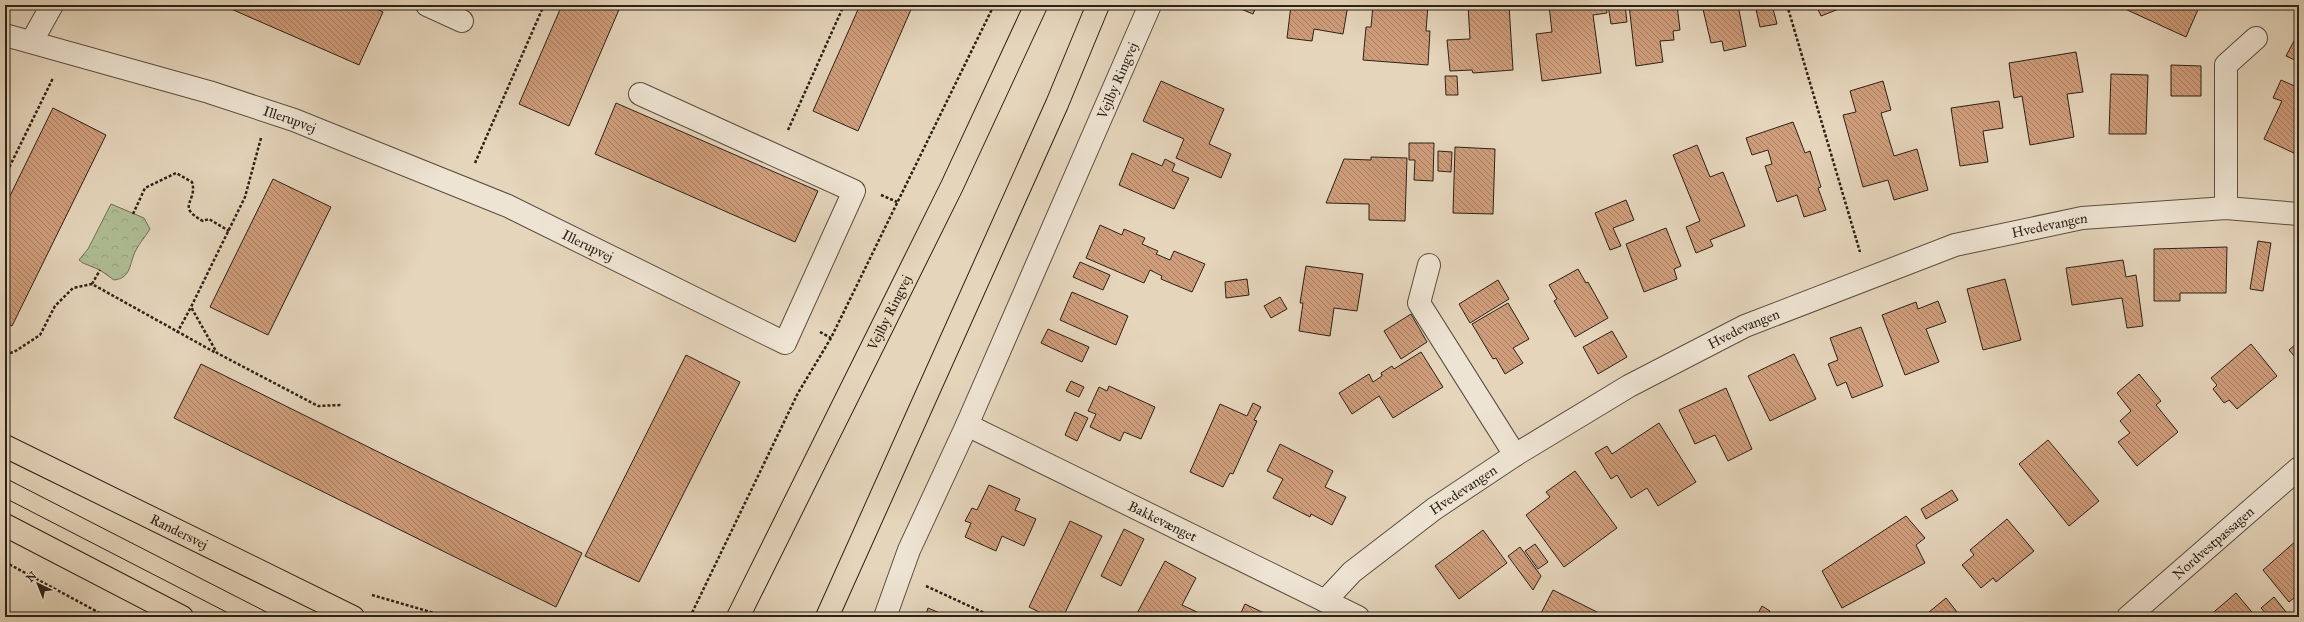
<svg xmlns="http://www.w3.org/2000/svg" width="2304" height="622" viewBox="0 0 2304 622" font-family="'IM FELL Great Primer',serif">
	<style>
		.forest { fill: url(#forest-crowns); stroke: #6d7056 }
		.building { fill: url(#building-back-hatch); stroke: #2b2216 }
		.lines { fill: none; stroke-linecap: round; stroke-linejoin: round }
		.minor-casing { stroke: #5a4f3f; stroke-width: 24 }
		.major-casing { stroke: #2b2216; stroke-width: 24 }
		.path { stroke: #2b2216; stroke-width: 2.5; stroke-dasharray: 3 2; stroke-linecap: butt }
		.minor { stroke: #eee4d3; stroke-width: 22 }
		.major { stroke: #e5d5bb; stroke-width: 22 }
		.tram { stroke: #2b2216; stroke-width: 1 }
		.labels { text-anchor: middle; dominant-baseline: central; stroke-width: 4; stroke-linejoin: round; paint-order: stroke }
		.street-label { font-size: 14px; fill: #2b2216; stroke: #eee4d3 }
	</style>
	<defs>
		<pattern id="forest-crowns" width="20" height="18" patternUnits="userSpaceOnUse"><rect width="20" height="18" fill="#afbe95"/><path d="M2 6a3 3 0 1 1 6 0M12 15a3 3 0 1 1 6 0" fill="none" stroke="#97a380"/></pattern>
		<pattern id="building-back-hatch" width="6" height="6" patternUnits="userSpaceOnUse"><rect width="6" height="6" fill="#cf9d7a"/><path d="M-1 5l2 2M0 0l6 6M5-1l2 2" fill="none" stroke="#a88063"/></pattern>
	</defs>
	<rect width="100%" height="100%" fill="#e5d5bb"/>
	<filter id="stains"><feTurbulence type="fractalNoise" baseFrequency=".005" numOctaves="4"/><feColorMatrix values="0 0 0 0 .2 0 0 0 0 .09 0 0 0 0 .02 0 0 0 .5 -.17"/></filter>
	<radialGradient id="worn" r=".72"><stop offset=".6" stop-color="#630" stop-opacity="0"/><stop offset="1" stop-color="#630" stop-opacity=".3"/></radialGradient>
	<path class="forest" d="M111,204L144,218L150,229C146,236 140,242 136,250C129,263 132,278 114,280L100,270L83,263L79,260L88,249Z"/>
	<path class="building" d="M222,5H368L383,12L359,65Z
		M562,5H621L569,126L519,104Z
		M860,5H913L858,131L813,111Z
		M1231,5H1257L1253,14Z
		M1291,5H1348L1343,34L1314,29L1312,41L1287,38Z
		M1373,5H1428L1426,31H1430L1428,65L1363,60L1366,27H1371Z
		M1468,5H1509L1513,70L1473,73L1472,70L1450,71L1447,40L1470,39Z
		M1549,5H1606L1607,13L1593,15L1601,73L1542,81L1536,34L1552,32Z
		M1608,5H1625L1627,22L1611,24Z
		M1629,5H1677L1680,30L1673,31L1674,40L1660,41L1663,62L1636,66Z
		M1702,5H1738L1746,46L1724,51L1722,41L1711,43Z
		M1755,5H1772L1777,24L1760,27Z
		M1816,5H1849L1821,16Z
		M2125,5H2200L2186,37L2123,8Z
		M2294,41L2299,44V62L2286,56Z
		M2076,52L2083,92L2067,94L2074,137L2030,145L2022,96L2014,98L2009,63Z
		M2171,65L2201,66V96H2171Z
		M2111,74L2148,75L2146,134H2109Z
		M1445,76H1457L1458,95H1446Z
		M2281,80L2299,88L2298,155L2264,139L2282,101L2273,98Z
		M1161,81L1224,109L1209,144L1231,154L1221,178L1176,158L1184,139L1143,121Z
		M1883,81L1891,110L1881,113L1894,156L1917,149L1928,190L1894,200L1888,180L1863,187L1843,115L1856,112L1850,91Z
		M1999,101L2003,128L1983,131L1988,162L1960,166L1951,108Z
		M616,103L818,191L795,242L595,154Z
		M53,108L106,135L12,326L5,323V206Z
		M1793,122L1805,153L1810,151L1821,187L1818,188L1826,210L1804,217L1797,195L1777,202L1765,166L1772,164L1768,150L1752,155L1746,138Z
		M1409,143H1434L1433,181L1414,180L1415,160H1409Z
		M1697,145L1710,177L1723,172L1745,226L1710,240L1713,246L1696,253L1686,227L1700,221L1673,155Z
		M1455,147L1495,149L1493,214L1453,213Z
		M1438,151L1452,152L1451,172L1438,171Z
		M1132,153L1162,166L1165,159L1175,164L1172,171L1189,178L1174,209L1119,185Z
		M1371,157L1407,158L1405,221L1369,220V204L1326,203L1344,159L1371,160Z
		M273,179L331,207L268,335L210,307Z
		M1626,200L1634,220L1613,228L1621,246L1610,250L1595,213Z
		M1100,225L1122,235L1124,229L1145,238L1142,244L1158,251L1156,254L1170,260L1174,251L1205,264L1192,292L1161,279L1162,276L1150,270L1144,283L1086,258Z
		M1666,228L1681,266L1674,269L1677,279L1644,292L1626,244Z
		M2258,241L2271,243L2263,291L2250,289Z
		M2227,247L2226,293H2180V301H2154V249Z
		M2123,260L2126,277L2136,275L2143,326L2127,328L2122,298L2072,305L2066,268Z
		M1080,262L1110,275L1103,290L1073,277Z
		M1306,266L1363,274L1357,311L1334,308L1330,336L1299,331L1303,303H1300Z
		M1578,269L1586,283L1588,282L1608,318L1575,337L1554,301L1557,299L1549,285Z
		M1247,279L1249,295L1226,298L1225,282Z
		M2005,279L2021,340L1983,350L1967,289Z
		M1498,280L1509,299L1470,323L1459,304Z
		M1072,292L1128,316L1116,345L1060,320Z
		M1280,297L1287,309L1271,318L1264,306Z
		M1938,301L1946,322L1926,329L1939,362L1905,375L1882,315L1916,302L1918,309Z
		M1508,303L1529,339L1513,348L1523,363L1505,374L1496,358L1493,359L1472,324Z
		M1411,314L1427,342L1401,359L1384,331Z
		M1861,327L1883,386L1852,398L1846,382L1837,386L1828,364L1838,360L1830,338Z
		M1048,329L1089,347L1082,362L1041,343Z
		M1612,331L1627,357L1598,374L1583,347Z
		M2297,343L2299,356L2296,358L2289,350Z
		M2251,344L2277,376L2237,409L2229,400L2224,403L2213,389L2217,385L2211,378Z
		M1421,352L1443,387L1393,418L1379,396L1352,414L1339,393L1369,374L1373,382L1382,376L1381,373L1392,366L1394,369Z
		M1794,354L1816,399L1770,421L1748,376Z
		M686,355L740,382L639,582L585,556Z
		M201,364L582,553L556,607L174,418Z
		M2139,374L2161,401L2156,405L2178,432L2137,466L2118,442L2130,433L2120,421L2131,411L2117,393Z
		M1071,381L1084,387L1079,397L1066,391Z
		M1109,386L1155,407L1141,439L1124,432L1120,441L1090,427L1096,414L1088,411L1099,387L1107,391Z
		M1726,388L1752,449L1728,461L1715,435L1695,444L1679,410Z
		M1253,403L1261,407L1254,420L1257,421L1233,474L1230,473L1223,487L1190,472L1220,404L1247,416Z
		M1075,412L1088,418L1077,441L1065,435Z
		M1659,423L1696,482L1658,506L1647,488L1631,498L1617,475L1611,479L1595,453L1607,446L1612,454Z
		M2048,440L2099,501L2069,526L2019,464Z
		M1280,444L1333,471L1325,487L1346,497L1332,525L1311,514L1310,517L1273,498L1283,479L1267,471Z
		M1575,471L1617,528L1564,567L1526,515L1550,497L1546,492Z
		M989,485L1020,499L1015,510L1036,519L1024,546L1002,536L996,551L965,537L971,523L965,521L972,508L977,510Z
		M1952,490L1958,500L1926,519L1921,509Z
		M1906,516L1925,538L1916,545L1925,563L1842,608L1822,571Z
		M2007,519L2034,551L1996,582L1993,578L1981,588L1962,565L1974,555L1970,550Z
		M1070,521L1102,536L1063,617H1049L1029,607Z
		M1124,529L1144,539L1121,586L1101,576Z
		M1483,530L1507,563L1459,599L1435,566Z
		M2297,540L2299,594L2289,602L2263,570Z
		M1535,544L1548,562L1538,569L1525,551Z
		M1520,547L1541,576L1533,590L1508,556Z
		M1165,561L1196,578L1182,605L1197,612L1194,617H1135Z
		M1553,590L1597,612L1605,617H1539Z
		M2236,593L2256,617H2208Z
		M2274,597L2290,617H2269L2261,608Z
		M1946,598L1961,617H1923Z
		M1245,604L1264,613L1262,617H1239Z
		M1762,606L1770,611L1767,617H1756Z
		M928,608L949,617H925Z"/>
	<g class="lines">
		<g class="minor-casing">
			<g id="minor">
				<path d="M427,5L462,21"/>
				<path id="s1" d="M5,35L209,92L294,120L508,206L785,343L854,191L640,94"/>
				<path d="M32,41L52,5"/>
				<path d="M2226,208V65L2256,38"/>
				<path d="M1429,265L1419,303L1515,455"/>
				<path id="s2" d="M967,425L1358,617"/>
				<path id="s3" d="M1325,601L1352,572L1434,509L1515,455L1629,386L1745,326L1955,245L2082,218L2226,208L2299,214"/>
				<path id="s4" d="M885,617L909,550L967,425L1150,5"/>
				<path id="s5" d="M2128,617L2299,468"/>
			</g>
		</g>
		<g class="major-casing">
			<g id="major">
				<path id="s6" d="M5,446L353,617"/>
				<path d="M5,525L182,617"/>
				<path id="s7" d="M738,617L952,186L1036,5"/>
				<path d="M827,617L1057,104L1098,5"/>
			</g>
		</g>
		<path class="path" d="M1787,5L1860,252
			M788,130L844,5
			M261,138L245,197L191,307L217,353L318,406L341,405
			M475,163L544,5
			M5,176L53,78
			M881,195L897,202
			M133,214L145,188L176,173L192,182C198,202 175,206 203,221L209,219L229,231
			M92,284L100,270
			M820,332L831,338
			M177,333L191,307
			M5,354L14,352L40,335L55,306L73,288L92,284L216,353
			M5,562L107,617
			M926,586L993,617
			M372,595L448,617
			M690,617L798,393L831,338L994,5"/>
		<use href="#minor" class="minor"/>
		<use href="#major" class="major"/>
		<path class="tram" d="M5,478L276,617
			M5,498L236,617"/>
	</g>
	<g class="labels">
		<g class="street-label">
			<text stroke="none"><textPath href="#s4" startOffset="585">Vejlby Ringvej</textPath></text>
			<text stroke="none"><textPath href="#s1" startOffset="297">Illerupvej</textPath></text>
			<text stroke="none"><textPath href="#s3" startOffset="826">Hvedevangen</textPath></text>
			<text stroke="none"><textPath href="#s1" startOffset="621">Illerupvej</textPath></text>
			<text stroke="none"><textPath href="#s7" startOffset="340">Vejlby Ringvej</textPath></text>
			<text stroke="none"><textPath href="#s3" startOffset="502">Hvedevangen</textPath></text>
			<text stroke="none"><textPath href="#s3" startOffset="178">Hvedevangen</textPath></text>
			<text stroke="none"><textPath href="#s2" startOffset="218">Bakkevænget</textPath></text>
			<text stroke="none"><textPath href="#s6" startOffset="194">Randersvej</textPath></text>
			<text stroke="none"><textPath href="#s5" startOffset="113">Nordvestpassagen</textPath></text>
		</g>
	</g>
	<rect width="2304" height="622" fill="none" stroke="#e5d5bb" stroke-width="20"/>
	<rect x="6" y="6" width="2292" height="610" fill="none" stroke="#2b2216" stroke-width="2"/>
	<rect x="10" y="10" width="2284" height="602" fill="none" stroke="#2b2216"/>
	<g transform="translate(38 584) rotate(317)" stroke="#eee4d3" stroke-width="3" paint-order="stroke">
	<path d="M0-3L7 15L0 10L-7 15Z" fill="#2b2216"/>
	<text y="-6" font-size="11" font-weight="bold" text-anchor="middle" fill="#2b2216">N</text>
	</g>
	<rect width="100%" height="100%" filter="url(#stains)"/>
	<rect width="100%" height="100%" fill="url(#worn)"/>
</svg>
